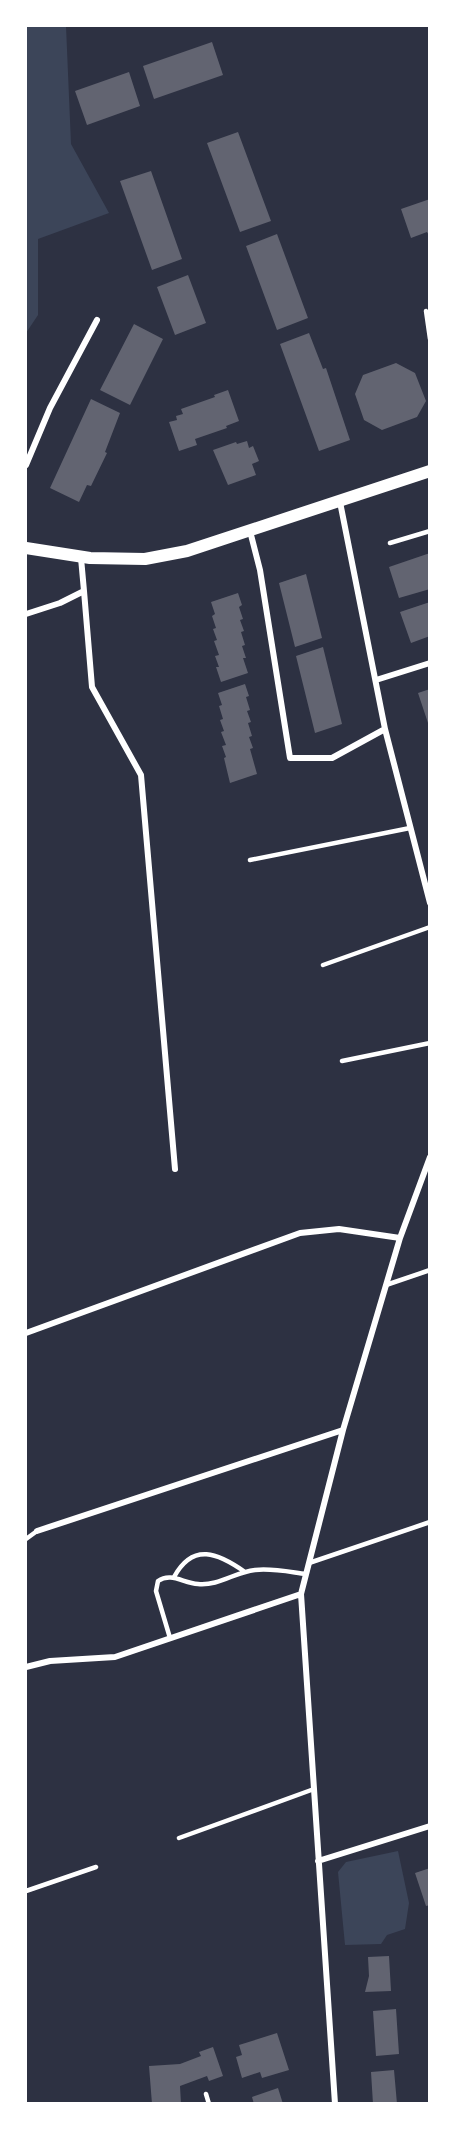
<svg xmlns="http://www.w3.org/2000/svg" width="455" height="2129" viewBox="0 0 455 2129" font-family="'Space Grotesk',sans-serif">
	<style>
		.green { fill: #3c4559 }
		.building { fill: #626471 }
		.lines { fill: none; stroke-linecap: round; stroke-linejoin: round }
		.service { stroke: #fff; stroke-width: 4.5 }
		.minor { stroke: #fff; stroke-width: 6 }
		.secondary { stroke: #fff; stroke-width: 12 }
	</style>
	<rect width="100%" height="100%" fill="#2d3142"/>
	<path class="green" d="M26,26H66L71,144L109,213L38,239V315L26,333Z
		M398,1851L409,1903L405,1929L387,1935L381,1944L345,1945L338,1872L346,1862Z"/>
	<path class="building" d="M212,42L223,75L154,99L143,66Z
		M129,72L140,106L87,125L75,91Z
		M238,132L271,221L240,232L207,143Z
		M151,171L182,259L152,270L120,181Z
		M430,199V237L427,232L411,238L401,209Z
		M277,234L308,318L277,330L246,246Z
		M188,275L206,323L175,335L157,287Z
		M134,324L163,339L130,405L100,390Z
		M309,333L323,369L326,368L350,440L319,451L280,344Z
		M396,363L415,373L426,401L417,417L382,430L364,420L355,394L363,375Z
		M228,390L239,421L226,426L227,428L195,439L197,445L179,451L169,422L177,420L176,416L183,414L181,409L215,397L214,395Z
		M91,399L120,413L105,452L107,453L91,486L87,485L79,502L50,488Z
		M247,441L249,448L253,446L259,461L252,464L256,475L228,485L213,450L236,442L237,444Z
		M430,553V589L399,598L389,567Z
		M306,574L322,638L295,647L279,583Z
		M238,593L242,605L239,607L243,619L240,620L244,631L241,632L245,645L242,646L246,658H243L248,673L221,682L216,667H219L215,656L219,655L214,641L217,640L213,629L216,628L212,616L215,614L211,602Z
		M430,602V636L411,643L400,612Z
		M323,647L342,724L315,733L296,656Z
		M245,684L249,696L246,697L250,710L247,711L251,722L248,723L252,736L249,737L253,748L250,749L257,774L230,783L224,758L226,757L222,746L226,745L221,732L224,731L220,720L223,719L219,706L222,705L218,693Z
		M430,689V726H429L418,693Z
		M430,1868V1905L426,1906L415,1873Z
		M389,1956L391,1991L365,1992L369,1976L368,1957Z
		M396,2009L399,2054L376,2056L373,2011Z
		M277,2033L289,2070L262,2078L260,2072L242,2078L236,2057L242,2055L239,2045Z
		M213,2047L223,2076L209,2081L207,2076L180,2086L181,2104H152L149,2066L180,2064L201,2056L199,2052Z
		M394,2070L397,2104H373L371,2072Z
		M278,2088L283,2104H254L252,2097Z"/>
	<g class="lines">
		<path class="service" d="M430,318L426,311L430,339
			M390,543L430,531
			M250,860L410,828
			M323,965L430,927
			M342,1061L430,1043
			M386,1285L430,1270
			M26,1539L37,1531
			M309,1563L430,1522
			M174,1577C193,1542 218,1553 245,1572
			M170,1638L156,1591L158,1581C171,1572 183,1583 198,1584C219,1586 235,1572 255,1570C272,1568 290,1572 306,1574
			M179,1838L314,1789
			M26,1891L96,1867
			M206,2094L209,2104"/>
		<path class="minor" d="M26,465L50,408L97,320
			M340,502L385,729L430,903
			M250,531L260,570L290,758H332L385,729
			M84,591L92,687L141,775L175,1169
			M26,614L60,603L84,591L81,558
			M376,680L430,663
			M26,1333L300,1233L339,1229L400,1238
			M37,1531L343,1430
			M26,1667L50,1661L115,1657L301,1594
			M318,1861L430,1826
			M335,2104L301,1594L343,1430L400,1238L430,1157"/>
		<path class="secondary" d="M26,548L90,558L145,559L187,551L430,471"/>
	</g>
	<rect width="455" height="2129" fill="none" stroke="#ffffff" stroke-width="54"/>
</svg>
